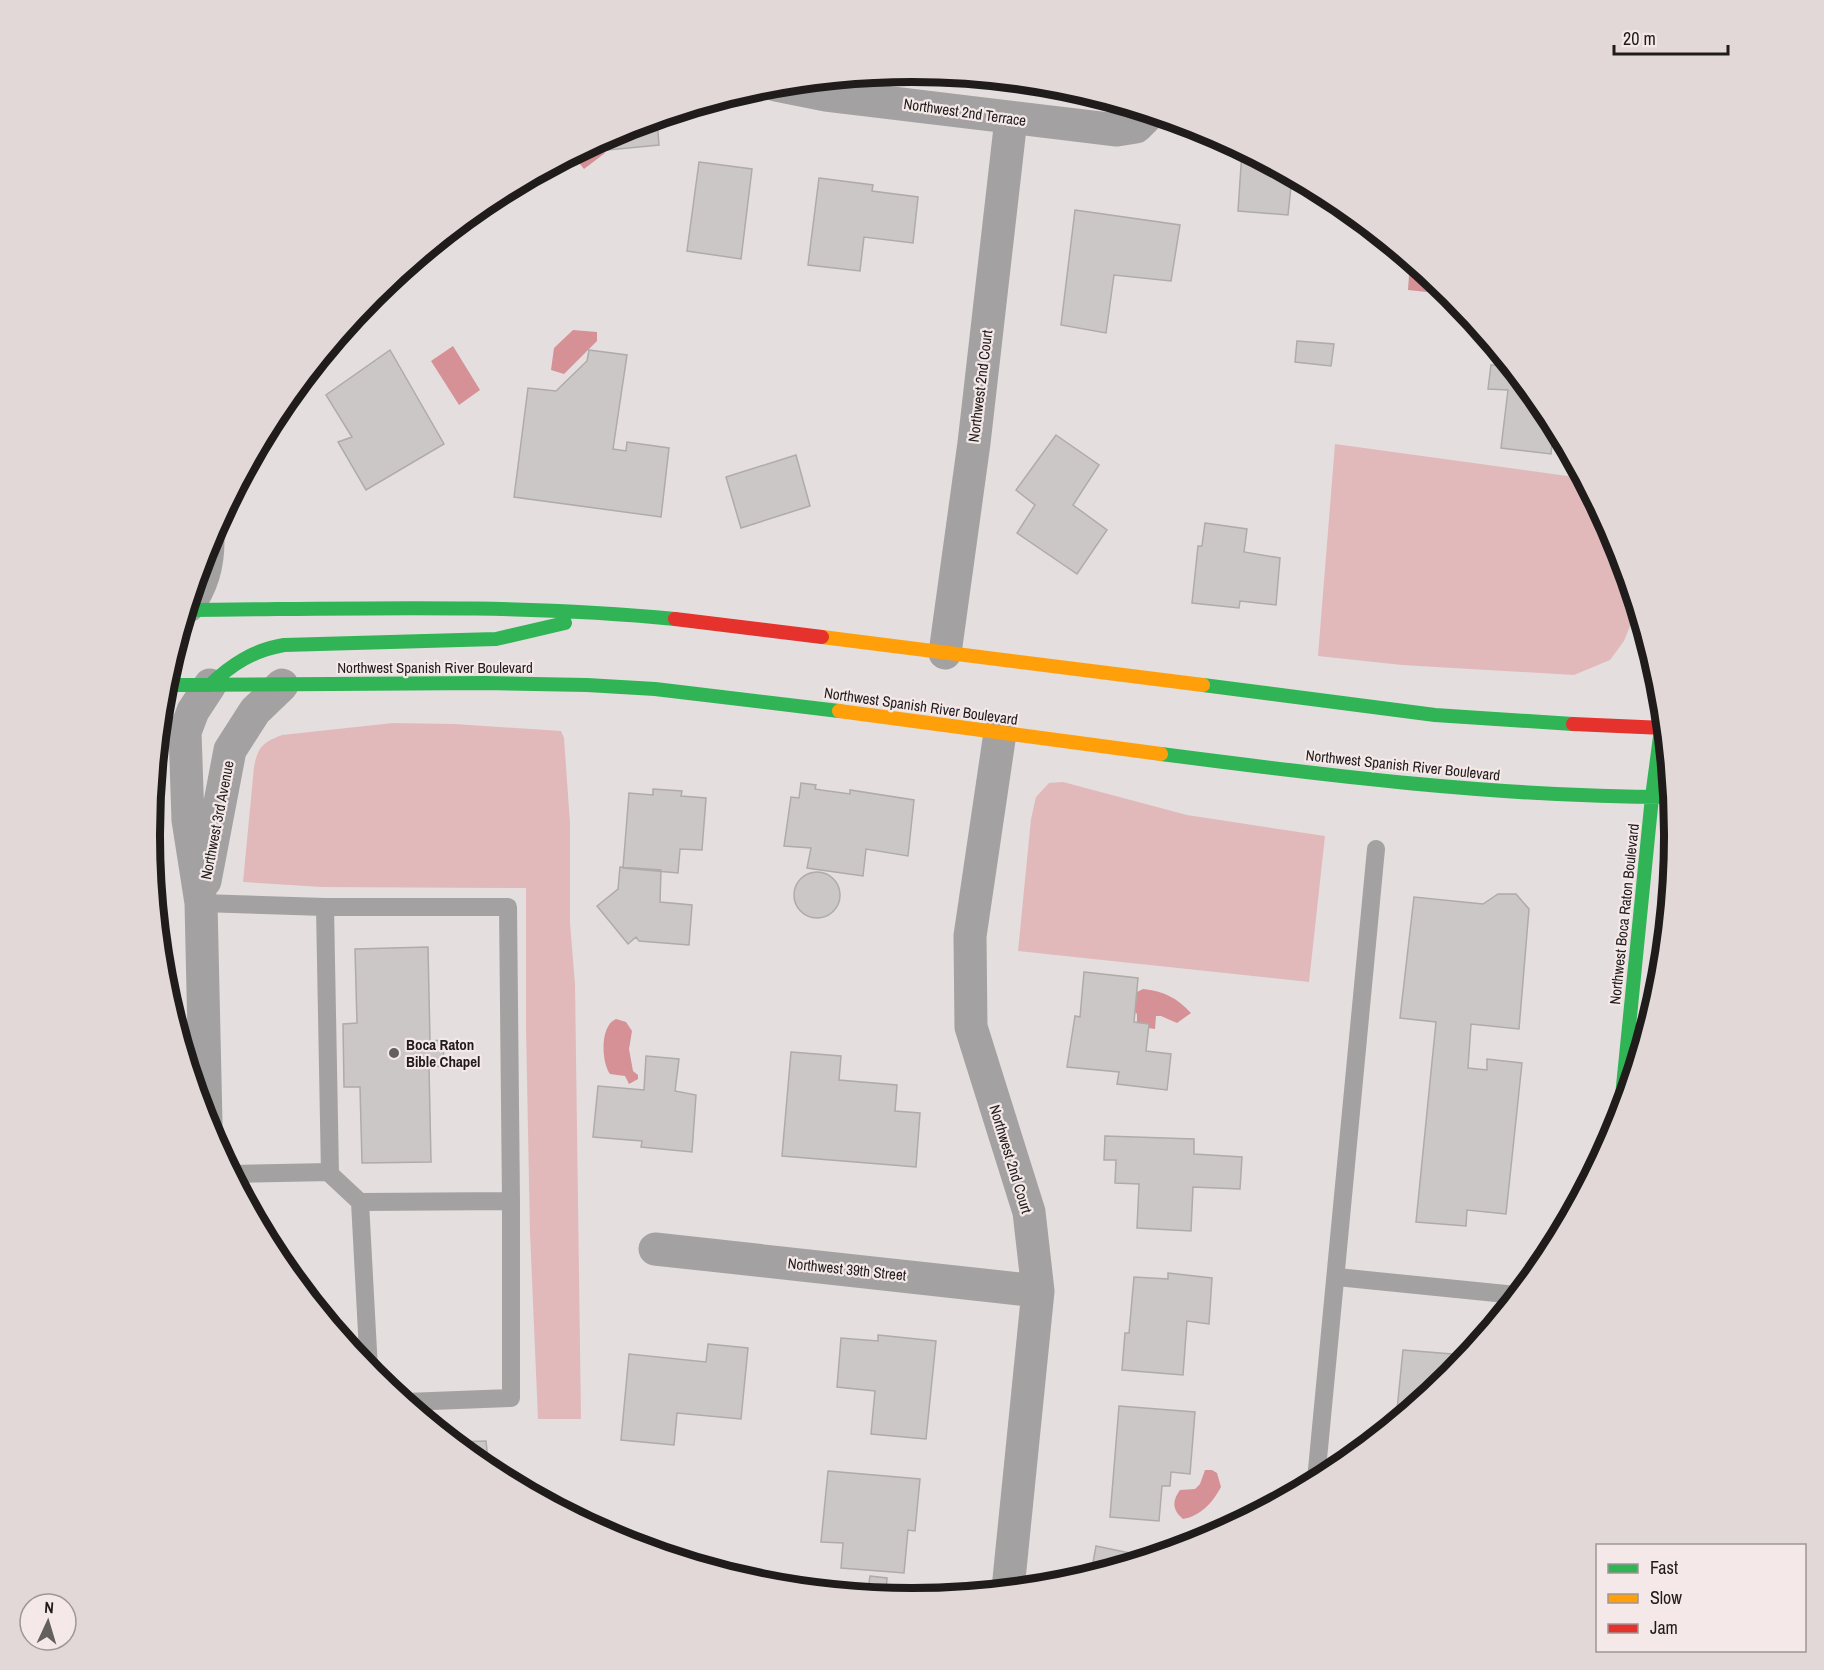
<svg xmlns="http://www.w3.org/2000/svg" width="1824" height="1670" viewBox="0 0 1824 1670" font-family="'Archivo Narrow',sans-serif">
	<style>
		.green { fill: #e1b9bb }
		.water { fill: #d69196 }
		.building { fill: #ccc7c7; stroke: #afabab; stroke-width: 1.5 }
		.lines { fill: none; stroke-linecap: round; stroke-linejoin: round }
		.lane { stroke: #a3a1a1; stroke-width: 18 }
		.street { stroke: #a3a1a1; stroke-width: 33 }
		.fast { stroke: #30b455; stroke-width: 14 }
		.slow { stroke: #ff9f0a; stroke-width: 14 }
		.jam { stroke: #e5322d; stroke-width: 14 }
		.poi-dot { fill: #656060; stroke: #f4e8e8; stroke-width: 2 }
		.labels { text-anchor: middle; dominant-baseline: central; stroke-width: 4.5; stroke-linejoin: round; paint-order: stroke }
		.street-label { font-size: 15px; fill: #201c1c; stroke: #f4e8e8 }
		.poi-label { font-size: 15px; font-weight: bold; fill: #201c1c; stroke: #f4e8e8; text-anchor: start }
		.rim { fill: none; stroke: #201c1c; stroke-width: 8 }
	</style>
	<rect width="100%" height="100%" fill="#e4dede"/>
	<path class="green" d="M1335,444L1582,478L1617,543L1637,609L1624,641L1610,660L1574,675L1402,665L1318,656Z
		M393,723L455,724L561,731L564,738L570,823V923L575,984L581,1419H538L530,1233L526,1027V888L321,887L243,882L254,767C258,747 263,742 282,735Z
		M1063,782L1187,815L1325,836L1309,982L1018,951L1031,819L1036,797L1049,783Z"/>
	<path class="water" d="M597,143L605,153L584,169L573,155Z
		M1410,261L1445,291V294L1408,290Z
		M573,330L597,332V341L564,374L551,370L554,348Z
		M453,346L480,390L459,405L431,361Z
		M1143,989C1164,991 1177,998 1191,1013L1177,1023L1161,1016H1156L1155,1029L1148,1028L1137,1022V1014L1135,1012L1137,992Z
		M616,1019L626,1022L632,1031L629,1049L633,1071L638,1075V1079L629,1084L625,1076L610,1074C601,1062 600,1025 616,1019Z
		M1205,1470H1212L1217,1473L1221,1487C1213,1502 1201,1516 1183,1519C1172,1510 1172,1501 1180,1490L1195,1489L1200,1484Z"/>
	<path class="building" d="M657,119L659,145L598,151L597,142L620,130Z
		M1242,151L1292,177L1288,215L1238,211Z
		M699,162L752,169L741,259L687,251Z
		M819,178L873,185L872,191L918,197L913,243L864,237L860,271L808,265Z
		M1075,210L1180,225L1171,281L1114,275L1106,333L1061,325Z
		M1297,341L1334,344L1331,366L1295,362Z
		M390,350L444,444L366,490L338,442L352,437L326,395Z
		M589,350L627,355L613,449L626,451L627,442L669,448L661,517L514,497L528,388L556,391L587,361Z
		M1491,365L1509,366L1547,411L1554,425L1551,454L1501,448L1508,390L1488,389Z
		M1056,435L1099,465L1073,505L1107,530L1077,574L1017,533L1035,505L1016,490Z
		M796,455L810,506L741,528L726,477Z
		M1205,523L1247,529L1244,552L1280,558L1276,605L1240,601L1239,608L1192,603L1198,546H1202Z
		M801,783L816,785L815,789L821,790L850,794V790L914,800L908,856L866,849L863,876L807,868L811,848L784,846L791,797L799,798Z
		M653,789L682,791L681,796L706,798L702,850L680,849L678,873L623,868L629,793L653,795Z
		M620,867L661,870L660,902L692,905L689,945L639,941L636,937L628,944L597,906L618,889Z
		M794 895a23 23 0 1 1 46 0a23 23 0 1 1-46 0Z
		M1498,894H1516L1529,909L1519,1029L1471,1024L1468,1068L1487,1070V1059L1522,1063L1506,1214L1467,1210L1466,1226L1416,1222L1436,1022L1400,1018L1414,897L1483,904Z
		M428,947L430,1041L443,1040L444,1066L429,1067L431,1162L362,1163L360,1087H344L343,1024L357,1023L355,949Z
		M1084,972L1138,978L1134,1022L1149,1024L1146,1051L1171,1054L1167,1090L1117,1084L1119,1072L1067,1067L1075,1016L1080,1017Z
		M791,1052L841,1056L839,1080L897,1085L895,1111L920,1113L916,1167L782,1156Z
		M646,1056L679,1059L675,1091L696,1095L692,1152L641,1147L642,1141L593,1137L598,1086L644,1090Z
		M1105,1136L1194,1139V1154L1242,1157L1240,1189L1193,1187L1191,1231L1137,1228L1139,1184L1115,1183L1116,1160H1104Z
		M1168,1273L1212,1278L1209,1324L1187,1321L1183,1375L1122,1370L1125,1333H1129L1134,1277L1168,1279Z
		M878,1335L936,1341L926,1439L871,1434L875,1391L837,1387L841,1338L878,1341Z
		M708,1344L748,1348L741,1419L677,1413L674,1445L621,1440L629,1354L706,1362Z
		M1403,1350L1452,1354L1451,1372H1454L1396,1420Z
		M1119,1406L1195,1412L1190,1474L1171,1472L1170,1486H1162L1159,1521L1110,1517Z
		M486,1441L489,1470L455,1442Z
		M828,1471L920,1479L915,1531L908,1530L904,1573L841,1568L843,1543L821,1542Z
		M1096,1546L1149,1557L1091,1574Z
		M870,1576L887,1578L886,1592L868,1590Z"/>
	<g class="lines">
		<path class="lane" d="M201,903L325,907H508L511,1201L360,1202L330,1174L325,907
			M232,1174L330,1172
			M360,1202L369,1370
			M1337,1277L1516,1295
			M406,1402L511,1398V1201
			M1316,1480L1376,849"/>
		<path class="street" d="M776,85L826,95L1117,130L1136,127L1149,114
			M188,606C202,585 208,566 208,541
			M945,653L974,443L1011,119
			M1000,733L970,936L971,1027L1029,1212L1038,1291L1008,1589
			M205,881L230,750L255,711L282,685
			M206,1123L201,903L188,820L185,732L193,711L210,685
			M655,1249L1038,1291"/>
		<path class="fast" d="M187,610C349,609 513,603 675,619
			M164,685L484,683L587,685L655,689L839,711
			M210,685C232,664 254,650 284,645L496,639L565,623
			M1203,685L1435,715L1573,724
			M1161,754C1330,776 1500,797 1671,797
			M1620,1116L1652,797L1663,714"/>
		<path class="slow" d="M822,637L1203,685
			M839,711L1161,754"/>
		<path class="jam" d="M675,619L822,637
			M1573,724L1664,728"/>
	</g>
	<circle class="poi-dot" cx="394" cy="1053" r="6"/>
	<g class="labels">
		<g class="street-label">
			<text transform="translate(965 112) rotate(8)">Northwest 2nd Terrace</text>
			<text transform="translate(980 386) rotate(-83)">Northwest 2nd Court</text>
			<text x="435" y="667">Northwest Spanish River Boulevard</text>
			<text transform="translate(921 706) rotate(8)">Northwest Spanish River Boulevard</text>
			<text transform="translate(1403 765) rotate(6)">Northwest Spanish River Boulevard</text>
			<text transform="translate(217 820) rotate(-79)">Northwest 3rd Avenue</text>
			<text transform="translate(1624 914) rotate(-84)">Northwest Boca Raton Boulevard</text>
			<text transform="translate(1011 1159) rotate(73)">Northwest 2nd Court</text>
			<text transform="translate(847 1269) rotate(6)">Northwest 39th Street</text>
		</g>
		<g class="poi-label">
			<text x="406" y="1044">Boca Raton<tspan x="406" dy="17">Bible Chapel</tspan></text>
		</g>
	</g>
	<path d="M0 0H1824V1670H0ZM912 82H912A752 752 0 0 1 1664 834V836A752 752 0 0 1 912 1588H912A752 752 0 0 1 160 836V834A752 752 0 0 1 912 82Z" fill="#e3d8d8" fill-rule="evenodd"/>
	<path class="rim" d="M912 82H912A752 752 0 0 1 1664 834V836A752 752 0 0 1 912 1588H912A752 752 0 0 1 160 836V834A752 752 0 0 1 912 82Z"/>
	<rect x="1596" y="1544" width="210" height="108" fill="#f4e8e8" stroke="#9f9696" stroke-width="1.5"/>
	<rect x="1608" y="1564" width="30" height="9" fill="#30b455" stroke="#9f9696" stroke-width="1.5"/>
	<text x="1650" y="1574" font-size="18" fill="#201c1c">Fast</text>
	<rect x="1608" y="1594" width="30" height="9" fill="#ff9f0a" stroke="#9f9696" stroke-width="1.5"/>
	<text x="1650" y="1604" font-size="18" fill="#201c1c">Slow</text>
	<rect x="1608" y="1624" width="30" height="9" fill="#e5322d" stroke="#9f9696" stroke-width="1.5"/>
	<text x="1650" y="1634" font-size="18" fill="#201c1c">Jam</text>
	<g transform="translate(48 1622) rotate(4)"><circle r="28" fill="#f4e8e8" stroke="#9f9696" stroke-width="1.5"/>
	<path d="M0-4.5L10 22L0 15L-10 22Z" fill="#656060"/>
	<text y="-9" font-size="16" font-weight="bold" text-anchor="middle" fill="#201c1c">N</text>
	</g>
	<path d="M1614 45v9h114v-9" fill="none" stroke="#201c1c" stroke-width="3"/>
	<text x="1623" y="45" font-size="18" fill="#201c1c" stroke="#f4e8e8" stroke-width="4.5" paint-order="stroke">20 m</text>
</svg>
